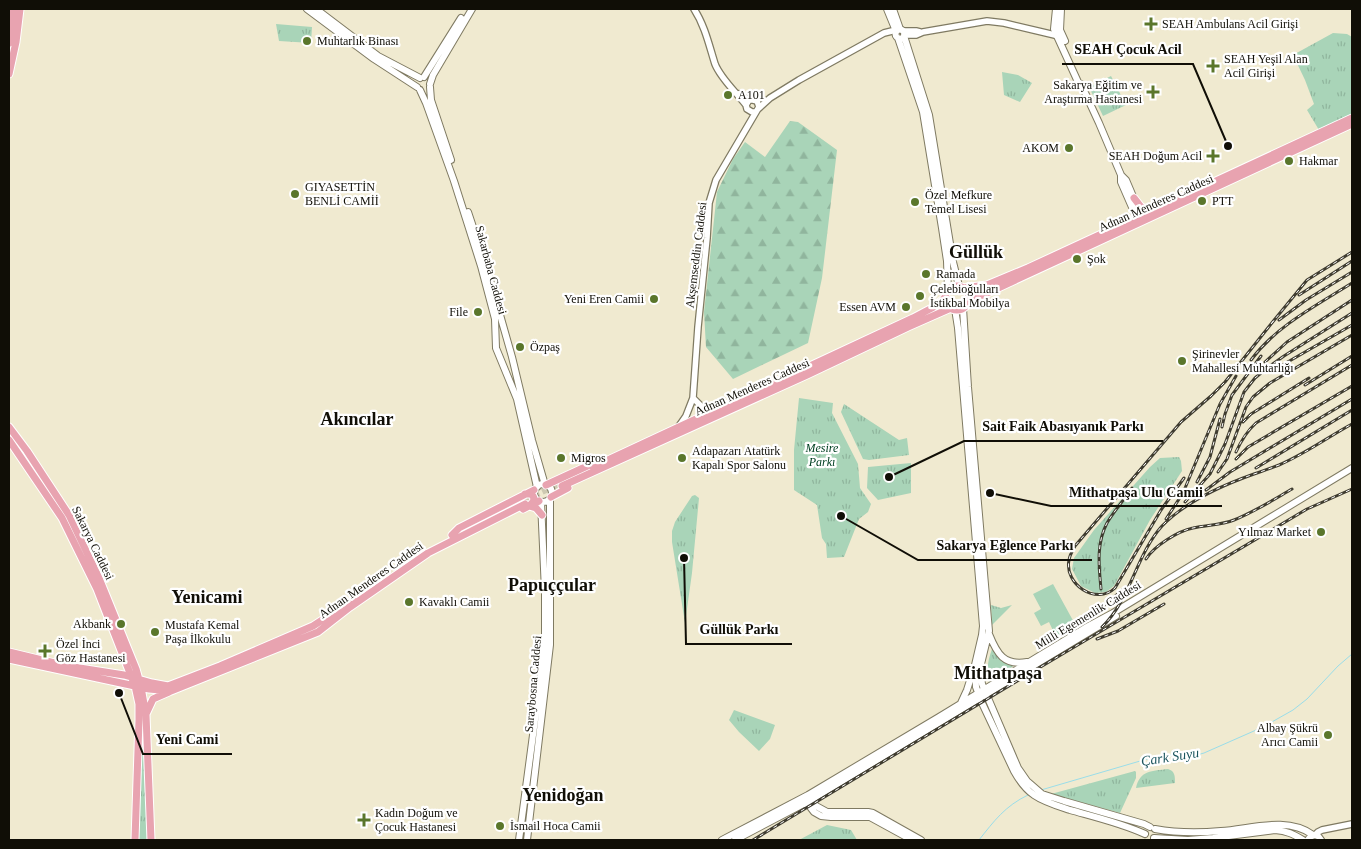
<svg xmlns="http://www.w3.org/2000/svg" width="1361" height="849" viewBox="0 0 1361 849" font-family="Georgia,serif">
	<style>
		.grass { fill: url(#grass-tufts) }
		.forest { fill: url(#forest-firs) }
		.pitch { fill: #a9d4b8 }
		.lines { fill: none; stroke-linecap: round; stroke-linejoin: round }
		.stream { stroke: #99dde9; stroke-width: 1 }
		.primary-tunnel { stroke: #cec9b2; stroke-width: 7; stroke-dasharray: 7 3.5; stroke-linecap: butt }
		.tertiary-casing { stroke: #7f7a62; stroke-width: 8 }
		.secondary-casing { stroke: #7f7a62; stroke-width: 8 }
		.primary-casing { stroke: #fff; stroke-width: 9 }
		.tertiary { stroke: #fff; stroke-width: 5.5 }
		.secondary { stroke: #fff; stroke-width: 6 }
		.primary { stroke: #e8a3b0; stroke-width: 7 }
		.rail-casing { stroke: #3f3c30; stroke-width: 3 }
		.rail { stroke: #fff; stroke-width: 1; stroke-dasharray: 4; stroke-linecap: butt }
		.poi-dot { fill: #5a762b; stroke: #fff; stroke-width: 2 }
		.labels { text-anchor: middle; dominant-baseline: central; stroke-width: 4.5; stroke-linejoin: round; paint-order: stroke }
		.poi-label { font-size: 12px; fill: #100e06; stroke: #fff; text-anchor: start }
		.street-label { font-size: 12px; fill: #100e06; stroke: #fff }
		.park-label { font-size: 12px; font-style: italic; fill: #004022; stroke: #fff }
		.water-label { font-size: 14px; font-style: italic; fill: #1a545d; stroke: #fff }
		.district-label { font-size: 18px; font-weight: bold; fill: #100e06; stroke: #fff }
		.leader { fill: none; stroke: #100e06; stroke-width: 2 }
		.callout-dot { fill: #100e06; stroke: #fff; stroke-width: 2 }
		.callout-label { font-size: 14px; text-anchor: middle; font-weight: bold; fill: #100e06; stroke: #fff; stroke-width: 4.5; stroke-linejoin: round; paint-order: stroke }
	</style>
	<defs>
		<pattern id="grass-tufts" width="24" height="20" patternUnits="userSpaceOnUse" patternTransform="scale(1.25)"><rect width="24" height="20" fill="#a9d4b8"/><path d="M3 7l-1-3M5 7V3M7 7l1-3M15 17l-1-3M17 17v-4M19 17l1-3" fill="none" stroke="#90b59d"/></pattern>
		<pattern id="forest-firs" width="22" height="20" patternUnits="userSpaceOnUse" patternTransform="scale(1.25)"><rect width="22" height="20" fill="#a9d4b8"/><path d="M5 1l3.5 6h-7zM16 11l3.5 6h-7z" fill="#90b59d"/></pattern>
	</defs>
	<rect width="100%" height="100%" fill="#f0ead0"/>
	<path class="grass" d="M276,24L312,27L311,43L279,41Z
		M1333,33L1347,34L1352,37V115L1319,130L1307,110L1314,104L1305,80L1293,55Z
		M1002,72L1018,75L1032,83L1020,102L1004,95Z
		M1111,76L1126,105L1103,116L1089,87Z
		M799,398L833,403L832,413L858,464L860,488L871,504L868,512L859,519L844,557L827,558L826,544L822,538L817,505L794,490V450Z
		M844,404L899,440L907,438L909,455L869,460L863,459L841,412Z
		M1179,457L1181,461L1182,471L1150,520L1114,586L1106,592L1095,593L1081,586L1072,569L1074,558L1094,530L1150,467L1160,458Z
		M911,463V493L878,500L867,488L868,467Z
		M695,495L699,498L692,573L685,623L672,542V531L675,522L692,496Z
		M991,605L1001,608L1012,605L992,625Z
		M992,649L1000,658L1015,665L989,682C986,670 988,660 992,649Z
		M734,710L775,725L770,739L759,751L739,732L729,720Z
		M144,735L147,840H138L141,736Z
		M1168,769C1175,771 1175,776 1175,783L1136,788C1140,770 1152,771 1168,769Z
		M1135,771L1136,772V778L1120,813L1051,794Z
		M827,825L851,830L857,840H799Z"/>
	<path class="forest" d="M790,121L798,122L837,150L822,278L808,343L733,379L706,347L704,312L717,192L733,159L745,142L765,157Z"/>
	<path class="pitch" d="M1053,584L1076,626L1056,637L1049,622L1041,626L1034,613L1041,609L1033,594Z"/>
	<g class="lines">
		<path class="stream" d="M1041,790L1147,759L1171,755L1193,756L1204,753L1263,727L1293,710L1307,699L1338,666L1352,654
			M979,840C994,821 1005,806 1028,795"/>
		<path class="primary-tunnel" d="M523,500L562,482"/>
		<g class="tertiary-casing">
			<path id="tertiary" d="M694,9C705,26 709,45 715,64C721,79 736,92 746,105
				M903,31H916L920,32
				M904,35H916L923,32L987,21L1004,23L1059,36
				M739,94L749,100H753L757,101L759,107L756,112H752L747,109L746,105L749,100
				M758,109L770,98L799,80L884,33L892,31H896
				M693,398L701,406L713,410
				M679,426L686,416L693,398L698,327L707,238L709,203L716,180L756,112
				M1315,835L1318,832L1322,830L1352,824"/>
		</g>
		<g class="secondary-casing">
			<path id="secondary" d="M307,9L374,59L417,87
				M316,9L378,56L420,78
				M887,9L896,31
				M893,9L900,29
				M1056,9L1054,29L1057,36L1078,82L1081,84L1099,123L1121,175L1126,180L1143,220
				M1061,9L1060,30L1065,41
				M895.5 34a4.5 4.5 0 1 1 9 0a4.5 4.5 0 1 1-9 0Z
				M904,36L929,115L953,262L959,286
				M898,38L923,112L942,228L947,261L948,291
				M424,77L461,18
				M430,84L433,75L472,9
				M430,87L431,100L451,160
				M420,90L426,103L454,181L481,266L495,319L496,348L517,399L537,487
				M1121,175V182L1138,221
				M468,212L487,269L512,357L532,440L545,485
				M963,308L968,387L989,631L980,668L982,684L1018,768L1027,781L1042,794L1064,801L1144,824L1150,827
				M955,309L958,328L983,626L982,635L975,665L976,687L982,703L1014,771C1019,780 1025,789 1034,795C1044,802 1058,806 1070,810C1095,817 1121,823 1145,834
				M534 493a9 9 0 1 1 18 0a9 9 0 1 1-18 0Z
				M989,634C997,654 1004,666 1027,662
				M961,703L967,690L973,671
				M810,798L816,806L827,812H868L873,813L921,840
				M804,799L814,812L821,816L831,817H870L912,840
				M1155,829C1177,833 1199,833 1221,831C1251,829 1287,816 1313,835
				M1154,838L1188,840L1213,838L1275,830C1287,831 1293,834 1303,840
				M519,840L545,645V591L541,502
				M527,840L550,645V499
				M722,840L808,795L939,717L1085,628L1113,613L1352,468
				M735,840L811,800L1116,616
				M1308,840C1310,836 1313,834 1318,836L1321,840"/>
		</g>
		<g class="primary-casing">
			<path id="primary" d="M9,43L13,9
				M9,74L16,42L20,9
				M1134,198L1141,207L1151,211
				M945 298a12 12 0 1 1 24 0a12 12 0 1 1-24 0Z
				M963,288L987,285L1028,268L1352,118
				M968,302L1352,124
				M9,427L27,451L69,515L99,578L136,669L141,687L146,715L151,840
				M9,440L62,518L97,589L135,686L139,704V720L135,840
				M593,467L913,318L932,308L946,297
				M546,485L596,462
				M562,486L807,375L908,327L951,308
				M525,494H531C536,498 534,502 529,506L536,508L542,515
				M551,497L568,488
				M523,509L539,501
				M452,535L459,528L534,490
				M9,652L67,666L124,675L152,683L168,686L220,666L313,626L353,600
				M9,659L149,689L171,691L318,632L350,607L428,553L525,504
				M146,714L153,699L169,692"/>
		</g>
		<use href="#tertiary" class="tertiary"/>
		<use href="#secondary" class="secondary"/>
		<use href="#primary" class="primary"/>
		<g class="rail-casing">
			<path id="rail" d="M1299,295L1352,261
				M1279,320L1306,300L1352,272
				M1271,324L1307,280L1352,252
				M1251,360C1276,326 1317,305 1352,283
				M1265,362L1287,342L1352,300
				M1272,371L1352,325
				M1305,385L1352,356
				M1243,422L1251,414L1309,378
				M1222,427L1225,414L1232,395L1261,356
				M1236,452C1241,441 1246,432 1256,423L1352,365
				M1236,459L1248,447L1352,386
				M1256,468L1352,410
				M1218,472L1227,459L1246,407L1253,397L1270,383L1352,335
				M1184,478L1161,510L1115,588C1096,606 1064,584 1069,560C1070,554 1073,550 1075,546L1181,422L1211,396L1225,382L1275,319
				M1197,482L1210,457L1220,419
				M1206,490L1230,472L1352,399
				M1185,502L1210,474L1225,444L1244,392L1255,378L1267,368L1284,356L1352,313
				M1166,519L1183,493L1220,404L1236,376
				M1146,559C1154,546 1178,531 1193,528C1206,525 1222,525 1234,520C1254,512 1273,500 1292,489
				M1101,589C1099,566 1096,544 1107,523C1114,511 1124,500 1132,488
				M1088,616L1105,605L1122,590
				M1102,627C1131,599 1136,555 1162,526C1186,501 1223,485 1254,474C1263,471 1271,468 1279,465C1305,454 1328,437 1352,424
				M1097,639L1118,631L1164,604
				M753,840L1027,675L1307,509L1352,489"/>
		</g>
		<use href="#rail" class="rail"/>
	</g>
	<g class="poi-dot">
		<path d="M1148.5 16.5h5v5h5v5h-5v5h-5v-5h-5v-5h5z"/>
		<circle cx="307" cy="41" r="5"/>
		<path d="M1210.5 58.5h5v5h5v5h-5v5h-5v-5h-5v-5h5z"/>
		<path d="M1150.5 84.5h5v5h5v5h-5v5h-5v-5h-5v-5h5z"/>
		<circle cx="728" cy="95" r="5"/>
		<circle cx="1069" cy="148" r="5"/>
		<path d="M1210.5 148.5h5v5h5v5h-5v5h-5v-5h-5v-5h5z"/>
		<circle cx="1289" cy="161" r="5"/>
		<circle cx="295" cy="194" r="5"/>
		<circle cx="1202" cy="201" r="5"/>
		<circle cx="915" cy="202" r="5"/>
		<circle cx="1077" cy="259" r="5"/>
		<circle cx="926" cy="274" r="5"/>
		<circle cx="920" cy="296" r="5"/>
		<circle cx="654" cy="299" r="5"/>
		<circle cx="906" cy="307" r="5"/>
		<circle cx="478" cy="312" r="5"/>
		<circle cx="520" cy="347" r="5"/>
		<circle cx="1182" cy="361" r="5"/>
		<circle cx="561" cy="458" r="5"/>
		<circle cx="682" cy="458" r="5"/>
		<circle cx="1321" cy="532" r="5"/>
		<circle cx="409" cy="602" r="5"/>
		<circle cx="121" cy="624" r="5"/>
		<circle cx="155" cy="632" r="5"/>
		<path d="M42.5 643.5h5v5h5v5h-5v5h-5v-5h-5v-5h5z"/>
		<circle cx="1328" cy="735" r="5"/>
		<path d="M361.5 812.5h5v5h5v5h-5v5h-5v-5h-5v-5h5z"/>
		<circle cx="500" cy="826" r="5"/>
	</g>
	<g class="labels">
		<g class="poi-label">
			<text x="1162" y="24">SEAH Ambulans Acil Girişi</text>
			<text x="317" y="41">Muhtarlık Binası</text>
			<text x="1224" y="59">SEAH Yeşil Alan<tspan x="1224" dy="14">Acil Girişi</tspan></text>
			<text x="1142" y="85" text-anchor="end">Sakarya Eğitim ve<tspan x="1142" dy="14">Araştırma Hastanesi</tspan></text>
			<text x="738" y="95">A101</text>
			<text x="1059" y="148" text-anchor="end">AKOM</text>
			<text x="1202" y="156" text-anchor="end">SEAH Doğum Acil</text>
			<text x="1299" y="161">Hakmar</text>
			<text x="305" y="187">GIYASETTİN<tspan x="305" dy="14">BENLİ CAMİİ</tspan></text>
			<text x="925" y="195">Özel Mefkure<tspan x="925" dy="14">Temel Lisesi</tspan></text>
			<text x="1212" y="201">PTT</text>
			<text x="1087" y="259">Şok</text>
			<text x="936" y="274">Ramada</text>
			<text x="930" y="289">Çelebioğulları<tspan x="930" dy="14">İstikbal Mobilya</tspan></text>
			<text x="644" y="299" text-anchor="end">Yeni Eren Camii</text>
			<text x="896" y="307" text-anchor="end">Essen AVM</text>
			<text x="468" y="312" text-anchor="end">File</text>
			<text x="530" y="347">Özpaş</text>
			<text x="1192" y="354">Şirinevler<tspan x="1192" dy="14">Mahallesi Muhtarlığı</tspan></text>
			<text x="692" y="451">Adapazarı Atatürk<tspan x="692" dy="14">Kapalı Spor Salonu</tspan></text>
			<text x="571" y="458">Migros</text>
			<text x="1311" y="532" text-anchor="end">Yılmaz Market</text>
			<text x="419" y="602">Kavaklı Camii</text>
			<text x="111" y="624" text-anchor="end">Akbank</text>
			<text x="165" y="625">Mustafa Kemal<tspan x="165" dy="14">Paşa İlkokulu</tspan></text>
			<text x="56" y="644">Özel İnci<tspan x="56" dy="14">Göz Hastanesi</tspan></text>
			<text x="1318" y="728" text-anchor="end">Albay Şükrü<tspan x="1318" dy="14">Arıcı Camii</tspan></text>
			<text x="375" y="813">Kadın Doğum ve<tspan x="375" dy="14">Çocuk Hastanesi</tspan></text>
			<text x="510" y="826">İsmail Hoca Camii</text>
		</g>
		<g class="street-label">
			<text transform="translate(1156 203) rotate(-24)">Adnan Menderes Caddesi</text>
			<text transform="translate(696 255) rotate(-83)">Akşemseddin Caddesi</text>
			<text transform="translate(491 270) rotate(75)">Sakarbaba Caddesi</text>
			<text transform="translate(752 387) rotate(-24)">Adnan Menderes Caddesi</text>
			<text transform="translate(93 543) rotate(64)">Sakarya Caddesi</text>
			<text transform="translate(371 580) rotate(-35)">Adnan Menderes Caddesi</text>
			<text transform="translate(1088 615) rotate(-31)">Milli Egemenlik Caddesi</text>
			<text transform="translate(533 684) rotate(-85)">Saraybosna Caddesi</text>
		</g>
		<g class="park-label">
			<text x="822" y="448">Mesire<tspan x="822" dy="14">Parkı</tspan></text>
		</g>
		<g class="water-label">
			<text transform="translate(1170 757) rotate(-9)">Çark Suyu</text>
		</g>
		<g class="district-label">
			<text x="976" y="252">Güllük</text>
			<text x="357" y="419">Akıncılar</text>
			<text x="552" y="585">Papuççular</text>
			<text x="207" y="597">Yenicami</text>
			<text x="998" y="673">Mithatpaşa</text>
			<text x="563" y="795">Yenidoğan</text>
		</g>
	</g>
	<path class="leader" d="M1228 146L1193 64H1062M889 477L964 441H1163M990 493L1051 506H1222M841 516L918 560H1092M684 558L686 644H792M119 693L143 754H232"/>
	<g class="callout-dot">
		<circle cx="1228" cy="146" r="5"/>
		<circle cx="889" cy="477" r="5"/>
		<circle cx="990" cy="493" r="5"/>
		<circle cx="841" cy="516" r="5"/>
		<circle cx="684" cy="558" r="5"/>
		<circle cx="119" cy="693" r="5"/>
	</g>
	<g class="callout-label">
		<text x="1128" y="54">SEAH Çocuk Acil</text>
		<text x="1063" y="431">Sait Faik Abasıyanık Parkı</text>
		<text x="1136" y="497">Mithatpaşa Ulu Camii</text>
		<text x="1005" y="550">Sakarya Eğlence Parkı</text>
		<text x="739" y="634">Güllük Parkı</text>
		<text x="187" y="744">Yeni Cami</text>
	</g>
	<rect width="1361" height="849" fill="none" stroke="#100e06" stroke-width="20"/>
</svg>
